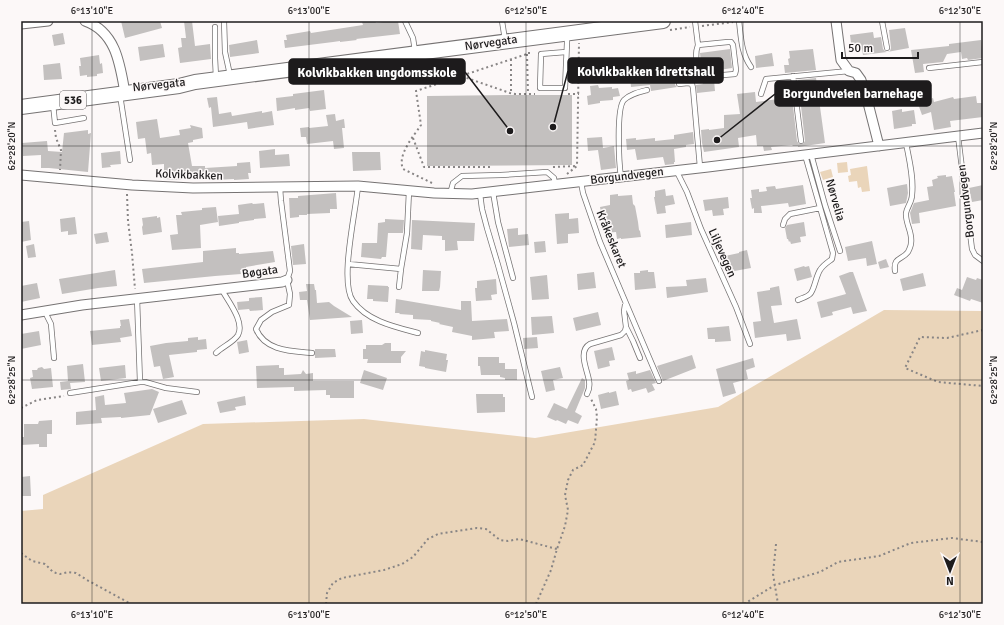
<svg xmlns="http://www.w3.org/2000/svg" width="1004" height="625" viewBox="0 0 1004 625" font-family="Signika,sans-serif">
	<style>
		.green { fill: #ead5ba }
		.building { fill: #c3c0bf }
		.lines { fill: none; stroke-linecap: round; stroke-linejoin: round }
		.service-casing { stroke: #767373; stroke-width: 6 }
		.minor-casing { stroke: #767373; stroke-width: 11 }
		.primary-casing { stroke: #767373; stroke-width: 16 }
		.path { stroke: #888585; stroke-width: 2; stroke-dasharray: 2 3; stroke-linecap: butt }
		.service { stroke: #fff; stroke-width: 4.5 }
		.minor { stroke: #fff; stroke-width: 9 }
		.primary { stroke: #fff; stroke-width: 14 }
		.ticks { fill: none; stroke: #1d1b1c; stroke-width: 1; stroke-opacity: 0.45 }
		.labels { text-anchor: middle; dominant-baseline: central; stroke-width: 3; stroke-linejoin: round; paint-order: stroke }
		.shield { fill: #fcf8f8; stroke: #605d5e; stroke-width: 1 }
		.shield-label { font-size: 11px; font-weight: bold; fill: #1d1b1c }
		.street-label { font-size: 12px; fill: #1d1b1c; stroke: #fcf8f8 }
		.leader { fill: none; stroke: #1d1b1c; stroke-width: 1.5 }
		.callout-dot { fill: #1d1b1c; stroke: #fcf8f8; stroke-width: 1.5 }
		.callout { fill: #1d1b1c; stroke: #1d1b1c; stroke-width: 1.5 }
		.callout-label { font-size: 13px; text-anchor: middle; font-weight: bold; fill: #fff }
		.neatline { fill: none; stroke: #1d1b1c; stroke-width: 1.5 }
		.ticks-label { font-size: 10px; text-anchor: middle; fill: #1d1b1c }
	</style>
	<rect width="100%" height="100%" fill="#fcf8f8"/>
	<path class="green" d="M847,162L848,172L838,173L837,163Z
		M867,166L870,191L862,192L861,187L858,188L857,181L849,182L848,176L851,175L850,169Z
		M831,169L833,177L823,180L820,172Z
		M884,310L983,311V604H21V511L43,509V495L203,424L364,419L535,438L718,407Z"/>
	<path class="building" d="M121,21H160L162,28L125,38Z
		M184,21H192L195,46L210,44L211,59L180,63L178,48L182,47L181,38H186Z
		M375,21L376,23L390,21H398L400,34L356,39L357,40L340,42V41L333,42L285,48L284,40H287L286,35L310,31L311,33L363,25L362,22Z
		M905,28L909,48L887,52L890,51L891,48L889,30Z
		M873,32L874,38L881,37L883,49L885,51L887,52L863,55L862,49L852,51L850,35Z
		M63,33L65,44L54,46L52,35Z
		M257,40L259,53L230,57L229,45Z
		M981,40L983,58L968,60L967,58L962,59L961,52L947,54L943,62L923,64L924,72L915,73L911,50L949,46V44Z
		M163,44L165,57L140,61L138,47Z
		M730,49L732,68L713,71V72L702,73L700,53Z
		M813,49L816,70L785,73L784,65H789L788,59L790,58L789,51Z
		M772,53L774,66L756,68L755,56Z
		M99,55L100,64L102,63L103,73L97,74V76L87,77V75L80,76L79,66H81L80,58Z
		M60,63L62,79L44,80L43,65Z
		M684,64L686,77L676,79L675,85L677,87L651,91L650,85L631,87L630,77H632L631,70L647,68L648,74L665,72L664,67Z
		M816,78L825,143L798,147V146H793L792,145L771,147L772,150L764,151L763,146H757L756,135L738,138L739,147L704,152L702,143L701,130L709,129V130L724,128V115L740,114L737,94L755,92L756,102L792,97L797,141L799,144H803L805,141L798,80Z
		M714,80L715,91L697,93L696,85L703,84L702,81Z
		M598,85L599,88L612,87V89L618,88L620,96L613,97V100L600,101V103L588,105L587,96L591,95L590,86Z
		M324,90L326,109L310,111L309,108L295,110V108L277,111L276,98L293,96V94Z
		M515,95H572V165L427,166V96Z
		M976,96L977,103H983V117L950,121L951,127L934,130L931,112L922,115L917,101L927,98V100L933,98L934,102L953,97L954,99Z
		M217,97L219,114L231,112L232,116L262,111V113L272,111L274,125L248,129L247,122L213,127L211,107L209,108L207,98Z
		M902,109V112L914,110L916,124H912V126L894,129L892,111Z
		M335,114L336,121L344,119L345,128H342L344,148L334,149L333,141L307,144L306,137H301L300,128L309,127V128L328,126L326,115Z
		M157,119L160,138L180,135L179,130L191,128L190,125L202,128L203,138L193,140V142L188,143L192,166H205V168L237,166V163L250,162L251,173H248L249,179L234,180V179L215,180V178H181V180L164,179V164L152,165L151,153L147,154L145,138L138,139L136,122Z
		M88,130V134L91,133L88,172L49,168H41V155L23,156L22,143L47,141L48,151L62,152L64,133Z
		M693,132L694,144L686,145V147L674,149L675,162H674V164L665,165L663,157L637,160L635,149L627,150L626,139L636,138V140L655,138V141L674,139V135Z
		M602,137L603,148L614,146L616,168L601,170L598,150L588,151L587,138Z
		M275,149V155L289,154L290,166L260,168L259,151Z
		M120,151L121,164L110,165L111,167L102,168L101,153Z
		M352,152H380L381,170L353,171Z
		M946,175V177L952,176L955,192H954L956,206L919,213L920,223L912,224L910,213L914,203L929,200L927,187L933,186L932,180L938,178L937,176Z
		M907,184L908,193L906,203L890,206L887,188Z
		M803,185L806,204L789,207L788,203L761,206L762,213H754V208L752,209L750,198H752L751,190L759,189V192L767,191L766,187L775,186L776,189Z
		M983,185V200L972,202L969,188Z
		M665,189L666,196L673,195L675,204L665,206L666,213L657,214L654,197H655V191Z
		M336,193L337,209H330V213L307,214V215H299V217L290,218L289,198H298V196Z
		M618,194V196L632,195L633,204L635,206L638,222L639,230L640,231L641,237L621,239V238L617,239L616,232L605,233L603,218H602L600,207L610,205V195Z
		M728,197L729,208L723,209L724,215L713,216L712,210L705,211L703,200Z
		M252,203L253,204L264,203L266,218L254,219V220L239,222V223L219,226L218,216L239,214L238,205Z
		M216,207L218,222L200,225L201,248L172,250L170,235L178,234L176,215H182L181,212L202,210V208Z
		M569,213V219L578,218L579,233L568,234V243L557,244L555,214Z
		M157,216V218L160,217L162,232L143,235L142,227L143,225L142,218Z
		M75,217L77,234L68,235V231L61,232L60,219Z
		M385,219L404,220L403,233H388L386,257H382L381,259L361,257L362,243H377L378,223L385,222Z
		M412,220L475,223L474,241H457L458,250L445,251V240H442V236L423,235L422,250L411,249Z
		M29,221L31,240L21,242V222Z
		M691,222L692,235L666,238L665,225Z
		M804,222L806,236L800,237L801,242L791,244L790,241L789,242L788,239H787L785,228L787,225Z
		M518,228V235L528,234L529,245L509,247L507,229Z
		M107,232L109,242L96,244L94,234Z
		M545,241L546,252L535,253L534,242Z
		M872,241L877,264L867,266L866,258L848,261L845,247Z
		M34,244L36,257L28,258L26,246Z
		M304,244L306,264L293,265L291,246Z
		M236,248V253H239V254L273,251L275,262L246,267V269L240,270L241,274L215,276L144,283L142,269L203,262V251Z
		M747,250L751,268L729,272L725,256L739,253V252Z
		M886,259L889,267L880,269L878,262Z
		M804,266L805,267L809,266L812,277L797,281L794,269Z
		M115,270L117,286L98,288L62,294L59,279Z
		M423,270L441,271L440,287L439,291H422Z
		M648,270V272H654L656,288L635,290L634,273H640V271Z
		M594,272L596,288L578,290L577,274Z
		M850,272H853L867,311L853,314L851,307L832,312L833,315L821,318L817,302L846,294L839,276Z
		M923,273L926,286L903,291L900,279Z
		M547,275L549,299L532,300L530,277Z
		M967,277L976,280L977,278L983,280V303L971,299L970,301L954,295L957,288L962,290Z
		M706,278L708,292L667,298L666,287L687,286L686,280Z
		M496,279L497,294L491,295L492,300L476,301L475,288H477V281Z
		M37,283L40,298L21,302V286Z
		M306,284H314L315,290H316L317,303L329,302L334,306L352,317L310,320L307,300H300L299,292L307,291Z
		M368,285L388,286V287H389L388,302L373,301V299H367Z
		M779,286L782,305L771,306L774,323L797,319L801,339L787,341L786,334L755,338L753,322L761,321L757,292L770,290V288Z
		M262,297L263,310L250,311L249,309L238,310L237,302L249,301V298Z
		M396,299L461,310V301H471L472,321L507,319L509,331L494,332L495,338L472,340V336L452,332L453,327L439,324L440,323L431,321V320L413,319V315L399,314L400,313H395Z
		M598,312L601,325L576,331L573,318Z
		M552,316L554,333L532,335L531,317Z
		M129,319L132,336L120,338L121,342L92,345L90,331L120,328V326H121L120,320Z
		M362,320L363,333L351,334L350,321Z
		M729,326L731,341L715,342V339H708L707,328Z
		M39,331L41,345L21,349V334Z
		M198,337V340L206,339L207,349L197,350V352L169,355L174,377L163,379L160,366L154,367L150,346L166,343L188,341V338Z
		M537,337L538,348L524,349L523,338Z
		M247,340L249,352L239,354L237,342Z
		M385,343H391V351H406L401,357V363H367L368,359H363V349H366V345H382Z
		M612,347L615,360L609,361L610,366L598,369L594,351Z
		M315,349H335L336,357L315,358Z
		M425,350L447,354L446,360H448L446,372L425,368V367L419,366L421,351L425,352Z
		M692,355L696,368L663,381L657,366Z
		M478,357H499V363H505V369H517V380H505V378L500,377V375H481L480,366H478Z
		M753,358L755,367L746,370L748,379L733,383L736,393L723,397L716,369Z
		M83,364L85,382L70,383L71,389L61,390L60,382L68,381L67,366Z
		M125,365L126,378L101,381L99,368Z
		M279,365V368H284V375L301,374L303,370L306,374L313,373V381H354V398H330V395H326V390L294,391V387L257,388L256,366Z
		M42,367L44,369L51,368L53,387L32,389L30,378L33,377L32,370H37L38,368Z
		M560,367L563,378L553,380L555,390L546,392L541,371Z
		M364,370L387,378L383,390L360,383Z
		M650,370L656,383L652,384L655,390L648,393L646,388L632,392L631,389L628,390L626,381L629,380L627,373L636,371V374Z
		M582,378L585,380V388L575,412L582,416L578,424L568,420L566,424L557,420L556,421L547,417L554,403L567,409Z
		M152,389L159,392L150,415L121,418V417L101,418L102,423L76,425V412L96,410L95,397L104,395L105,405L126,403L124,393Z
		M616,391L619,405L601,409L598,395L609,392V393Z
		M476,394H503V397H505V412L477,413Z
		M245,396L246,405L235,407L236,410L220,413L217,402Z
		M182,400L187,414L158,423L153,409Z
		M52,420V434H47V447H39V444L21,445V437H24V424H38L39,421Z
		M30,476L31,496H21V477Z"/>
	<g class="lines">
		<g class="service-casing">
			<path id="service" d="M224,21L225,52L230,75
				M405,21L413,38L415,51
				M502,21L505,40
				M695,21L698,45L728,42H731L733,45L736,70L735,74L700,77L698,75C697,65 694,55 698,45
				M739,21C741,37 741,53 751,67
				M882,21L887,48
				M215,27V58L216,77
				M566,52L541,54L540,88H565L567,43V36
				M929,68L983,62
				M793,76L801,141
				M679,84L688,83L692,84L693,88L700,167
				M761,94L766,79L849,71
				M120,95L130,160
				M53,104L55,123L84,118
				M958,136L972,249L975,255L983,261
				M811,154L825,205L840,251
				M676,170L687,192L701,229L736,307L750,344
				M621,177C619,164 616,108 624,100C630,94 639,92 647,90
				M581,182L583,193L600,242L659,381
				M358,186C356,211 339,282 353,301C367,321 395,327 418,333
				M280,188L281,201L290,271L287,280L290,294L289,305L272,312L261,320L256,329C265,351 291,351 312,353
				M493,192L498,222L513,278
				M450,194L453,183L462,176L501,175L547,172L554,178L555,185
				M480,194L482,209L487,228L498,265L514,323L532,397
				M783,225L785,219L790,214L820,208
				M348,264L401,269
				M895,271C893,257 902,260 908,252C909,250 911,246 911,243C913,233 905,223 906,213C907,207 912,202 912,195C914,178 909,159 906,143
				M399,287L401,269L407,233L409,191
				M137,298L140,382
				M798,300C802,298 807,297 810,294C814,291 816,276 820,270C823,265 828,262 832,259L833,253L805,155
				M45,311L47,316L51,324L54,358
				M626,327L633,341L640,358
				M216,353C222,347 234,342 238,335C245,322 228,301 222,290
				M70,393L140,382H145L166,388L197,392
				M587,394C589,390 590,386 589,381C588,371 577,351 590,344L621,335L625,331L626,327L624,311L625,305"/>
		</g>
		<g class="minor-casing">
			<path id="minor" d="M85,21C116,32 120,64 125,93
				M836,21L841,60L849,71L856,73L861,80L868,103L879,146
				M21,24L48,21
				M21,175L132,185L193,188L358,186L434,193L472,194L708,167L983,133
				M21,315L82,305L282,282L287,280"/>
		</g>
		<g class="primary-casing">
			<path id="primary" d="M21,107L179,86L195,82L663,21"/>
		</g>
		<path class="path" d="M702,26L733,22
			M670,30L690,27
			M527,54L528,94
			M511,59V93
			M463,75L464,77L510,93L515,94H535
			M568,94H579
			M55,130L56,138L61,150L60,170
			M413,138L424,167H492
			M553,167L577,166
			M567,174L577,166L579,43
			M432,183L403,169C397,155 413,137 421,125L416,91L527,54H529V50
			M127,194L128,221L132,253L135,289
			M983,330L947,338L920,337L905,368L938,382L983,386
			M21,408L37,400L64,396
			M776,544L773,574L778,604
			M21,553L32,561L45,564L53,572L56,573L60,574L68,572L76,573L87,580L131,604
			M326,604L327,593L333,583L342,578L384,570L402,564L413,557L428,539L438,534L477,528L486,529L500,540L508,541L519,539L557,549
			M536,604L551,570L557,549L565,526L568,510L565,495L568,480L573,470L583,465L595,442L597,417L596,409L591,399
			M744,604L775,585L820,572L838,562L879,556L911,543L952,538L983,542"/>
		<use href="#service" class="service"/>
		<use href="#minor" class="minor"/>
		<use href="#primary" class="primary"/>
	</g>
	<path class="ticks" d="M92,21V604M309,21V604M526,21V604M743,21V604M960,21V604M21,146H983M21,380H983"/>
	<g class="labels">
		<rect class="shield" x="60" y="91" width="26" height="18" rx="3"/>
		<g class="shield-label">
			<text x="73" y="100">536</text>
		</g>
		<g class="street-label">
			<text transform="translate(491 43) rotate(-8)">Nørvegata</text>
			<text transform="translate(159 85) rotate(-6)">Nørvegata</text>
			<text transform="translate(189 175) rotate(2)">Kolvikbakken</text>
			<text transform="translate(627 176) rotate(-7)">Borgundvegen</text>
			<text transform="translate(835 200) rotate(74)">Nørvelia</text>
			<text transform="translate(966 201) rotate(-97)">Borgundvegen</text>
			<text transform="translate(611 239) rotate(68)">Kråkeskaret</text>
			<text transform="translate(722 253) rotate(66)">Liljevegen</text>
			<text transform="translate(260 272) rotate(-8)">Bøgata</text>
		</g>
	</g>
	<path class="leader" d="M553 127L568 71M510 131L465 72M717 140L775 94"/>
	<g class="callout-dot">
		<circle cx="553" cy="127" r="4"/>
		<circle cx="510" cy="131" r="4"/>
		<circle cx="717" cy="140" r="4"/>
	</g>
	<g class="callout">
		<rect x="568" y="58" width="155" height="25" rx="4"/>
		<rect x="289" y="59" width="176" height="25" rx="4"/>
		<rect x="775" y="81" width="156" height="25" rx="4"/>
	</g>
	<g class="callout-label">
		<text x="646" y="76">Kolvikbakken idrettshall</text>
		<text x="377" y="77">Kolvikbakken ungdomsskole</text>
		<text x="853" y="98">Borgundveien barnehage</text>
	</g>
	<rect width="1004" height="625" fill="none" stroke="#fcf8f8" stroke-width="44"/>
	<g transform="translate(950 571) rotate(180)" stroke="#fcf8f8" stroke-width="3" paint-order="stroke">
	<path d="M0-3L7 15L0 10L-7 15Z" fill="#1d1b1c"/>
	<text y="-6" font-size="11" font-weight="bold" text-anchor="middle" fill="#1d1b1c">N</text>
	</g>
	<path d="M842 52v6h76v-6" fill="none" stroke="#1d1b1c" stroke-width="2"/>
	<text x="848" y="52" font-size="12" fill="#1d1b1c" stroke="#fcf8f8" stroke-width="3" paint-order="stroke">50 m</text>
	<rect x="22" y="22" width="960" height="581" class="neatline"/>
	<g class="ticks-label">
		<text x="92" y="14">6°13'10"E</text>
		<text x="309" y="14">6°13'00"E</text>
		<text x="526" y="14">6°12'50"E</text>
		<text x="743" y="14">6°12'40"E</text>
		<text x="960" y="14">6°12'30"E</text>
		<text transform="translate(993 146) rotate(-90)" y="4">62°28'20"N</text>
		<text transform="translate(11 146) rotate(-90)" y="4">62°28'20"N</text>
		<text transform="translate(993 380) rotate(-90)" y="4">62°28'25"N</text>
		<text transform="translate(11 380) rotate(-90)" y="4">62°28'25"N</text>
		<text x="92" y="618">6°13'10"E</text>
		<text x="309" y="618">6°13'00"E</text>
		<text x="526" y="618">6°12'50"E</text>
		<text x="743" y="618">6°12'40"E</text>
		<text x="960" y="618">6°12'30"E</text>
	</g>
</svg>
